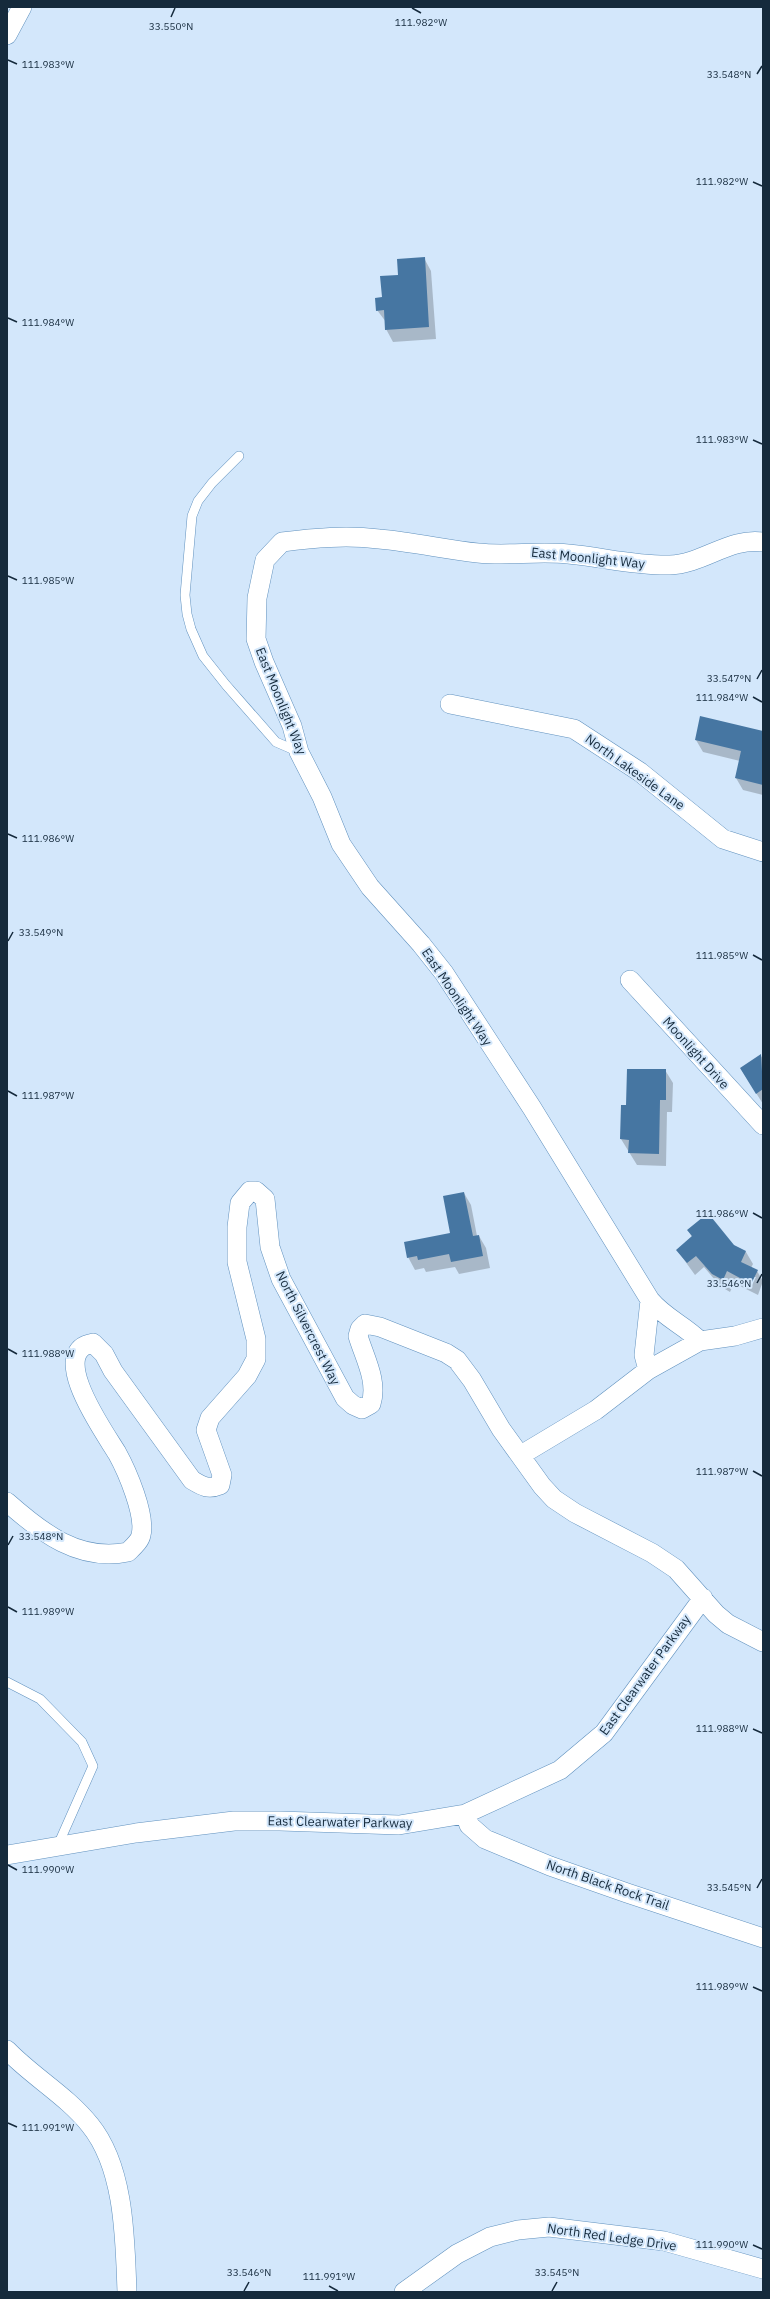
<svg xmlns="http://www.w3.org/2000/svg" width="770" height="2299" viewBox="0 0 770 2299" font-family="'IBM Plex Sans',sans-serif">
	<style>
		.shadow { fill: #0003; fill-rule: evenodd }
		.building { fill: #4676a2 }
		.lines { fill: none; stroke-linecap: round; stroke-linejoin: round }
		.service-casing { stroke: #6091be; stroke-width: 10 }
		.minor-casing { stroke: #6091be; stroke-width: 20 }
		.service { stroke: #fff; stroke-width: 9 }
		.minor { stroke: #fff; stroke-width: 19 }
		.ticks { fill: none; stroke: #152a3c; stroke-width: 1.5 }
		.labels { text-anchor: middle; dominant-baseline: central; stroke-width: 4; stroke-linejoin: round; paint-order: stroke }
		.street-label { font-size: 13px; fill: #152a3c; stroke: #d3e7fb }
		.ticks-label { font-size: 10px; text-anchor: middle; fill: #152a3c; stroke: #d3e7fb; stroke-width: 4; stroke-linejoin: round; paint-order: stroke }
	</style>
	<rect width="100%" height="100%" fill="#d3e7fb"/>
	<path class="shadow" d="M424,258L431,271L436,339L393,342L386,329V322L377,310L383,298L399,276Z
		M763,732V795L743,790L736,778L740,761L703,752L696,740Z
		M761,1056L763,1059V1104L741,1069Z
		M665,1070L673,1083L672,1112H667L666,1166L637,1165L621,1139L627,1106Z
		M464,1193L471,1205L477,1236H479L486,1248L490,1268L459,1274L455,1267L426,1272L424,1268L415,1270L408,1257L451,1234Z
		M688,1230L746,1252L753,1264L751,1268L757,1271L763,1281L758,1295L734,1283L730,1292L720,1286L704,1267L695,1275L677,1250L692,1237ZM754,1277H756L750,1289L748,1288Z"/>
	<path class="building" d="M425,257L429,327L385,330L384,310L376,311L375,298L382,297L380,276L398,275L397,259Z
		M700,716L763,731V785L735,778L741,751L695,740Z
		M761,1054L763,1089L756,1094L740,1068Z
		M627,1069H666V1100H660L659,1154L628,1153L629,1140L620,1139L621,1105H626Z
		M464,1192L473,1236L479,1235L483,1256L451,1262L449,1254L418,1260L417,1256L407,1258L404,1242L450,1233L443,1196Z
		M708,1213L734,1245L746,1251L741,1262L758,1270L751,1284L727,1271L723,1280L712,1274L696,1256L687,1263L676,1250L692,1236L687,1230Z"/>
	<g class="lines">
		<g class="service-casing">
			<path id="service" d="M239,456L212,483L198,501L192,516L185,595L187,614L191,629L203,656L226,685L276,742L299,752
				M7,1682L40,1699L82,1742L93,1766L58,1845"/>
		</g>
		<g class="minor-casing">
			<path id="minor" d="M7,35L22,7
				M450,704L574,729L640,772L723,839L763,852
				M630,980L763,1125
				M700,1341C684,1325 665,1318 650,1300L532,1108L444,973L421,944L370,887L341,844L322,797L299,752L292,726L264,662L256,639L257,598L265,560L282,542C314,538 346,535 379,539C412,542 444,549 478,553C507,556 538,551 568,554C602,557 636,566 670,565C703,564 730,537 763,542
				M648,1370L644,1355L650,1300
				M521,1455L596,1410L648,1370L700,1341L735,1336L763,1328
				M7,1502C42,1533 79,1562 128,1552C133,1547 140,1541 141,1535C146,1515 127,1471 117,1453C105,1433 46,1351 93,1343L104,1354L113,1371L192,1480C202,1486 208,1490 220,1485L222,1475L206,1430L210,1418L247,1376L256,1359V1339L237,1262V1227L240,1203L250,1191H256L265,1199L270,1247L281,1279L345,1398L353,1405L362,1409L371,1404C378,1381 365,1359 358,1336L360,1329L365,1324L380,1327L446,1353L457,1360L472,1380L501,1429L542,1486L554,1499L575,1513L652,1553L676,1569L716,1614L728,1624L763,1642
				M465,1814L469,1825L485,1839L550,1866L627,1893L763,1938
				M7,1855L136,1833L234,1821H280L399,1825L465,1814L560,1770L604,1733L703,1598
				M7,2050C33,2077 67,2096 90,2125C125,2168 125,2240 127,2292
				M404,2292L457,2254L490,2237L518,2230L549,2227L664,2241L763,2269"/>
		</g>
		<use href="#service" class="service"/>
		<use href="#minor" class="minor"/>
	</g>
	<path class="ticks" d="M412,8L421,13M171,17L175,8M8,60L17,64M757,74L762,66M753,182L762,186M8,318L17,322M753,440L762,444M8,576L17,580M757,679L762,670M753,697L762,702M8,834L17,838M8,941L13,932M753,955L762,960M8,1091L17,1096M753,1213L762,1218M757,1283L762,1274M8,1349L17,1354M753,1471L762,1476M8,1545L13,1536M8,1607L17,1612M753,1729L762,1733M8,1865L17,1870M757,1888L762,1879M753,1987L762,1991M8,2123L17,2127M753,2245L762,2249M329,2286L338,2291M244,2291L249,2282M552,2291L557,2282"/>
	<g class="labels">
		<g class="street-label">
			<text transform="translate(588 558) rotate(6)">East Moonlight Way</text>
			<text transform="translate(281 701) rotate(68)">East Moonlight Way</text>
			<text transform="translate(635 772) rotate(36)">North Lakeside Lane</text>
			<text transform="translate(457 997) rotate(56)">East Moonlight Way</text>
			<text transform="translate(696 1053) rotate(48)">Moonlight Drive</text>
			<text transform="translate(308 1328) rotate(63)">North Silvercrest Way</text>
			<text transform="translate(645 1675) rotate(-54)">East Clearwater Parkway</text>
			<text transform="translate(340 1822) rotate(1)">East Clearwater Parkway</text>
			<text transform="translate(608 1885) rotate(19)">North Black Rock Trail</text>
			<text transform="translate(612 2237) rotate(8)">North Red Ledge Drive</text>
		</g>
	</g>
	<g class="ticks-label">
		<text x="421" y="26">111.982°W</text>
		<text x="171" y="30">33.550°N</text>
		<text x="48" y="68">111.983°W</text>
		<text x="729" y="78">33.548°N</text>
		<text x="722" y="185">111.982°W</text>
		<text x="48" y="326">111.984°W</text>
		<text x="722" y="443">111.983°W</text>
		<text x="48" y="584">111.985°W</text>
		<text x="729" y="682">33.547°N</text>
		<text x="722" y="701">111.984°W</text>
		<text x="48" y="842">111.986°W</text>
		<text x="41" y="936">33.549°N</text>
		<text x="722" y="959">111.985°W</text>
		<text x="48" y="1099">111.987°W</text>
		<text x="722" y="1217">111.986°W</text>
		<text x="729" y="1287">33.546°N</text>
		<text x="48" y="1357">111.988°W</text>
		<text x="722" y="1475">111.987°W</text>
		<text x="41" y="1540">33.548°N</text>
		<text x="48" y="1615">111.989°W</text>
		<text x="722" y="1732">111.988°W</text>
		<text x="48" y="1873">111.990°W</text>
		<text x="729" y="1891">33.545°N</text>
		<text x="722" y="1990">111.989°W</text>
		<text x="48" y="2131">111.991°W</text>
		<text x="722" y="2248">111.990°W</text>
		<text x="249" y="2276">33.546°N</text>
		<text x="557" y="2276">33.545°N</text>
		<text x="329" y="2280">111.991°W</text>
	</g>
	<rect width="770" height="2299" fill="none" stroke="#152a3c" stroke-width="16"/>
</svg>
